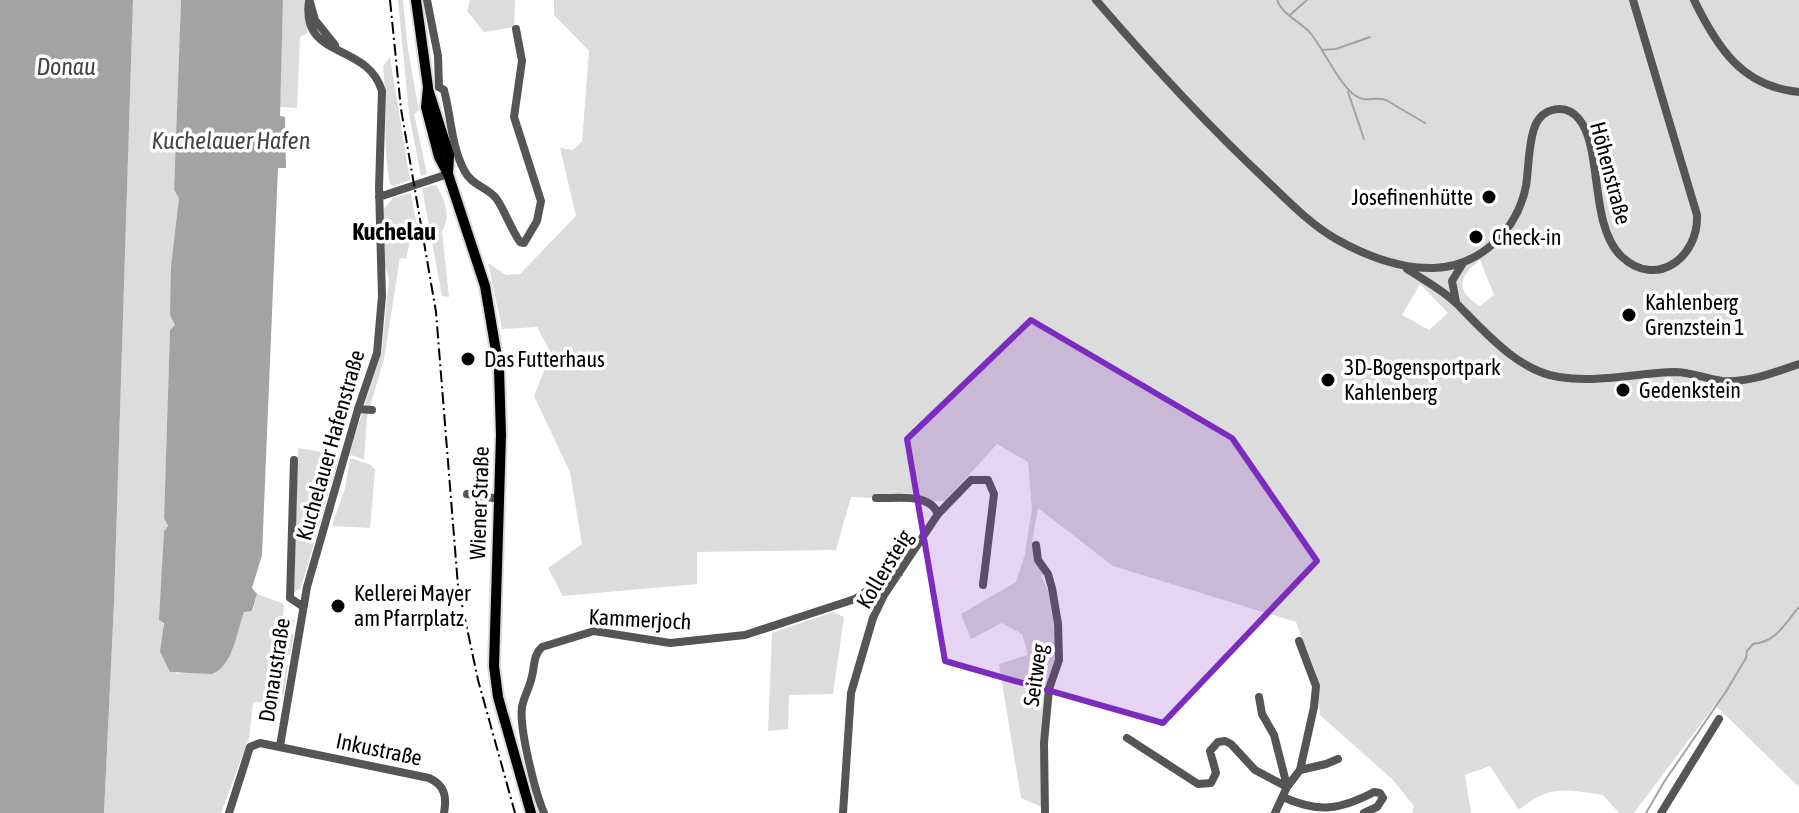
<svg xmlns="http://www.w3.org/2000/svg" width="1799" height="813" viewBox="0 0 1799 813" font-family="'Asap Condensed',sans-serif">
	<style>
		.green { fill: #dcdcdc; fill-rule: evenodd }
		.water { fill: #a3a3a3 }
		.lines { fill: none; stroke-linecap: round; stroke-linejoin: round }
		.stream { stroke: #a3a3a3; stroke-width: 2 }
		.major-casing { stroke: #dbdbdb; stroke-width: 14 }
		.minor { stroke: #555; stroke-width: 8 }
		.major { stroke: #000; stroke-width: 10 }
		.rail { stroke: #000; stroke-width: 2; stroke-dasharray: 12 4 2 4; stroke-linecap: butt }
		.marked { fill: #7b2cbf; fill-opacity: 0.2; stroke: #7b2cbf; stroke-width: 6; stroke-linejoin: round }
		.poi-dot { fill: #000; stroke: #fff; stroke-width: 3 }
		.labels { text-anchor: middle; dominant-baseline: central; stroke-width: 7; stroke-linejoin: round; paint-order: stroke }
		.street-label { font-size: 22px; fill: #000; stroke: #fff }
		.poi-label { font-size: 22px; fill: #000; stroke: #fff; text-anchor: start }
		.water-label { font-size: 24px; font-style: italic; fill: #444; stroke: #fff }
		.neighbourhood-label { font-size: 24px; font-weight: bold; fill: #000; stroke: #fff }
	</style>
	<rect width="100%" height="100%" fill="#fff"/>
	<path class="green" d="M133,0H181L174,190L179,198L173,269L175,326L170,330L164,517L168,526L164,531L162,603L164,636L160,652L167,666L177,674L192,671L198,673L232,650L244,612L253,611L257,594L284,604L283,617L295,620L293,627L282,628L283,632L294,634L290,655L281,656V663L288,665L284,695H273L271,703L253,702L249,738L221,813H104L114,603Z
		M283,0H304V13L308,33L300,37L297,108L280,107Z
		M398,0H403L408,50L419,110L414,114L427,174L421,176L409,114Z
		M470,0H515L514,27L484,32L467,11Z
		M554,0H1799V787L1715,705L1634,813H1619L1603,795C1566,790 1550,784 1519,810L1490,766L1465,775L1471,813H1412L1414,806L1392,779L1320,715L1316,673L1296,622L1113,566L1038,508L1032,542L1044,573L1041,576L1048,591L1059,658L1050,685L1045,746L1046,809L1021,798L999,664L1028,655L1022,634L1002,623L971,639L961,614L1016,582L1025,554L1032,508L1028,462L997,444L945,501L851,497L836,550L697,552V584L563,596L548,568L582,544L570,472L534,396L551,353L537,327L502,329L488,263L506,275L520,274L576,216L560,148L573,150L582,142L589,51L554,15ZM1480,260L1494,295L1480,306C1455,291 1458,277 1480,260ZM1420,284L1448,313L1429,330L1402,315Z
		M390,57L410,180L393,186L390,184C382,145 388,106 383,66Z
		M436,185C444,199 452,216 442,231L449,297L442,296L422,188Z
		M411,193L417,227L413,228L406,259L400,258L384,359L367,417L364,460L349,454L382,350L389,278L385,266L383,210L393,198Z
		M298,448L340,455L302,584L299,590L294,592Z
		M350,458L371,465L375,470L370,528L332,526L345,488Z
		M833,612L844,617L833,694L789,695L788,729L768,731L772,633Z"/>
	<path class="water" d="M0,0H133L114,603L104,813H0Z
		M181,0H283L280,116L285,117L286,168H278L262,555L252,588L257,594L252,611L244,612C237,631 233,666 212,674L170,672L160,652L164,623L159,620L164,531L168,526L164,518L170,330L175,325L170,315L171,267L179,198L174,190Z"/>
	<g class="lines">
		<path class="stream" d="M1277,0C1283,16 1302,22 1312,35C1324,51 1341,87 1356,96C1366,103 1375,96 1386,100L1425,123
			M1290,15L1307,0
			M1322,50L1336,49L1370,37
			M1348,92L1364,139
			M1646,813L1664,782L1727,690L1746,658L1747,651L1753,644C1777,642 1785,623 1799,607"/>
		<g class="major-casing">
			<path id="major" d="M416,0L428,87L426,107L439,157L448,174L485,286L499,369L501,435L494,666L498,697L531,813
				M428,89L449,155L448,174"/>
		</g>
		<path class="minor" d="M427,0L438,56L439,87
			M1096,0C1150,63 1206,124 1267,181C1288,201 1310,224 1336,239C1366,256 1399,269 1434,268C1480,266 1517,231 1526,186C1529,167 1528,144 1535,126C1543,107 1566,103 1579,119C1603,148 1589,225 1621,256C1656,290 1699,257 1697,215L1633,0
			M1694,0C1717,47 1742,87 1799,92
			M310,2L315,20L335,45
			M439,87L444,90C451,116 451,145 464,170C471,185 487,187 496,198C504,209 511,229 520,242L524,243L537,221L541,201L514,117L522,61L516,29
			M379,197L448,174
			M1407,269C1424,280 1443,290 1457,304C1485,332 1518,371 1559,377C1599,383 1636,373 1675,372C1691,372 1706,379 1722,381C1749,383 1775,372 1799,364
			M1456,302L1452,281L1463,263
			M358,409L372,410
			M294,460L290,598L302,606
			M467,494L500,499
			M876,498C897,499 929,492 938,514
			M1036,545L1038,560L1048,574L1052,588L1058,624L1059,660L1049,689L1044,743L1045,813
			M1259,697L1262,714L1274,735L1287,786
			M1127,738L1198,784L1211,783L1216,773L1210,751L1218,742L1225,741L1231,744L1255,770L1287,787
			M280,746L307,587L358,409L377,353L382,296L379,187L382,91C367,41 300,61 309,0
			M1300,770L1326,764L1338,759
			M1283,797C1318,813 1340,810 1374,792L1380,793L1383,798L1377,807L1364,813
			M229,813L250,747L260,743L429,778C445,785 447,797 444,813
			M544,813C535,792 519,728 522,707C524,696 530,687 532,676C535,665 533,655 542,647L594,631L670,643L745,635L855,599L887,577L899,573
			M843,813L851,693L873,618L884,595L938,514L971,480H988L994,494L983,585
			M1275,813L1287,787L1300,770L1314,707L1316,686L1299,641
			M1661,813L1719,719"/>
		<use href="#major" class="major"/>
		<path class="rail" d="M390,0L401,109L436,312L458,586L478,680L515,813"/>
	</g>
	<path class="marked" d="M1031,320L1232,438L1317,561L1163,723L945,661L907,439Z"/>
	<g class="poi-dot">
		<circle cx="1489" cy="197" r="8"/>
		<circle cx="1476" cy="237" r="8"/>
		<circle cx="1629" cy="315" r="8"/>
		<circle cx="468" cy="359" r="8"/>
		<circle cx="1328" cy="380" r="8"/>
		<circle cx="1623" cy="390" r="8"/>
		<circle cx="338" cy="606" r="8"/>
	</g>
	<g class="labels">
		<g class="street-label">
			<text transform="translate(1611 173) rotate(75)">Höhenstraße</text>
			<text transform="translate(330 445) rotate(-74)">Kuchelauer Hafenstraße</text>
			<text transform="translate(479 503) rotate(-88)">Wiener Straße</text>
			<text transform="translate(884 569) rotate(-59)">Kollersteig</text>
			<text transform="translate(640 619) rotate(3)">Kammerjoch</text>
			<text transform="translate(274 670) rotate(-81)">Donaustraße</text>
			<text transform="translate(1035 675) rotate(-82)">Seitweg</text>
			<text transform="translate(379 749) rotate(12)">Inkustraße</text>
		</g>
		<g class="poi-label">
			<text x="1473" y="197" text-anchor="end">Josefinenhütte</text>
			<text x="1492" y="237">Check-in</text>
			<text x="1645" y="302">Kahlenberg<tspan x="1645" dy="25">Grenzstein 1</tspan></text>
			<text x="484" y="359">Das Futterhaus</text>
			<text x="1344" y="367">3D-Bogensportpark<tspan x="1344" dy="25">Kahlenberg</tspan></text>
			<text x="1639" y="390">Gedenkstein</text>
			<text x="354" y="593">Kellerei Mayer<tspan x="354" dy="25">am Pfarrplatz</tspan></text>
		</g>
		<g class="water-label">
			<text x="66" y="66">Donau</text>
			<text x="231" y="140">Kuchelauer Hafen</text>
		</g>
		<g class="neighbourhood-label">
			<text x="394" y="231">Kuchelau</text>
		</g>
	</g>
</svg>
